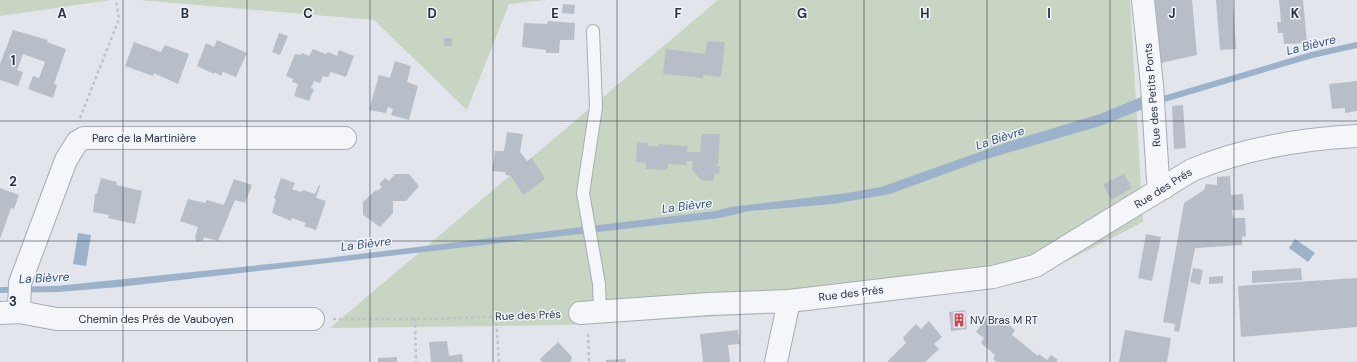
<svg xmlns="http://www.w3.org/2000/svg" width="1357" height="362" viewBox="0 0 1357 362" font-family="'DM Sans',sans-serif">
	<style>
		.green { fill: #c7d5c2 }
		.water { fill: #9cb2cb }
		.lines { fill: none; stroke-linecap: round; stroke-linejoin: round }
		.stream { stroke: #9cb2cb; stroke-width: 6 }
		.building { fill: #b8bec8 }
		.service-casing { stroke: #a7acb5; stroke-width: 14 }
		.minor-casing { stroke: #a7acb5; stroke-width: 24 }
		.path { stroke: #bfc3ca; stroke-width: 2.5; stroke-dasharray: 3 3; stroke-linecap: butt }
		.service { stroke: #f4f6f9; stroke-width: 12 }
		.minor { stroke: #f4f6f9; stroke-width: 22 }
		.grid { fill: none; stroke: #293243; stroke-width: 1; stroke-opacity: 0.55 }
		.labels { text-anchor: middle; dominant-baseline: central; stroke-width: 3; stroke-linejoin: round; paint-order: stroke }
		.street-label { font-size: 11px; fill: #293243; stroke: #f1f4f8 }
		.poi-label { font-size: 11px; fill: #293243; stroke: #f1f4f8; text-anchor: start }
		.water-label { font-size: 12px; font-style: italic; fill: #325078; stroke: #f1f4f8 }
		.grid-label { font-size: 13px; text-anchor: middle; font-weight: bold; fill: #293243; stroke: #f1f4f8; stroke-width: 3; stroke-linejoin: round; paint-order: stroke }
	</style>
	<rect width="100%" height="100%" fill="#e2e5eb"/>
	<path class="green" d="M0,0H111L0,16Z
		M139,0H545L509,4L467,110L374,20Z
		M718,0H1130L1143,222L1067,261L1002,284L797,312L565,325L330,328Z"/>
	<path class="water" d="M1141,97L1143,109L1100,126L983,160L890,194L833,204L749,211L720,218L119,287L58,292L0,293V287L56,286L318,259L715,211L731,207L847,193L881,187L1008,142L1100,114Z
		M78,233L91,235L86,266L73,264Z
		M1295,239L1315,253L1308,262L1289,248Z"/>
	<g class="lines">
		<path class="stream" d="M1157,101L1312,55L1357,45"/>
	</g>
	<path class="building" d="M1155,0H1192L1197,55L1161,63Z
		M1216,0H1233L1236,49L1220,50Z
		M1279,0H1303L1307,43L1284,44L1283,33H1278L1277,22H1281Z
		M563,4L575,5L574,14L562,13Z
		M548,21L575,23L574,40H560L559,53H546V50L522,47L524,23L547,24Z
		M13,30L48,40L47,42L66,49L54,84L57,85L53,98L28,89L33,76L39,78L45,62L23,54L17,70L23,72L18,86L0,80V64Z
		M279,33L288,36L280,55L272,52Z
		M444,38H452V46H444Z
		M217,40L247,53L236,77L223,72L221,76L214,72V74L197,66L206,43L214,47Z
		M707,41L725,42L721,77L703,75V78L663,74L666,49L705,54Z
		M134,42L161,52L165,45L189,54L178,84L154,73L153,76L125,66Z
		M313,49L326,54L328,52L337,56L339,50L354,56L346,77L331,72L328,77L323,76L320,83L314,81L311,88L314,89L309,101L294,96L298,84L292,82L293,79L286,76L295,54L301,55L302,53L309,56Z
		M395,61L411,66L407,82L418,86L409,120L391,115L393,109L388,107L386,113L369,110L379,75L390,78Z
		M1357,81V111L1345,113V108L1332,109L1329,84Z
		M1183,105L1186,148L1174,149L1172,106Z
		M507,132L523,134L520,152L527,161L532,158L545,179L523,195L511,176L506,175L505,172L492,171L495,151H504Z
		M702,134H720L718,164L715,166H720L719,174L715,173L713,181L701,180L692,169L693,161H687L686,165L669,164L667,170L646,169V163L636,162L637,142L648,143V146L658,147V144L688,146L687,152H700Z
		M395,174H409L419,186L406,201H393V213L380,227L363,215V202L376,190L377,191L382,187L379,184L385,178L389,181Z
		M1124,174L1132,188L1111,200L1103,184Z
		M1230,176L1231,195L1243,194L1244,210H1232L1233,218H1245L1246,236L1242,237V245L1195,248L1179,332L1174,331L1175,324L1163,322L1184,203L1204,190L1206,184L1217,185V177Z
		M101,178L117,182L116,185L142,191L135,224L108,218L109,215L93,212L95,194L97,193Z
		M281,178L295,183L292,189L301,192L303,190L315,194L319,185L320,186L316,198L326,201L316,230L304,226L306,223L292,218L291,221L272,213L276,199L274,198Z
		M234,179L252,185L245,203L235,200L218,241L204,237L203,240L197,242L195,237L198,227L180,221L188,199L205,203L207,200L224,205Z
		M0,188L19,195L14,209L11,208L0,239Z
		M1146,234L1161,237L1152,281L1138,278Z
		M1193,268L1203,270L1200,285L1190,282Z
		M1301,268L1302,280L1252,283V271Z
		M1223,276V283L1209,284V277Z
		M1357,278V327L1241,337L1238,286Z
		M965,310L967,329L951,331L949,312Z
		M987,317L996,323L1000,318L1009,325L1015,330L1012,335L1038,356L1039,354L1047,360L1051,355L1058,360L1056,362H997L993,359L995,355L981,343L984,338L976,332Z
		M929,321L942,337L934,344L939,349L925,362H887L906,343L903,338L908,332L916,324L921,329Z
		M738,330L740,344L728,345L730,362H703L700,334Z
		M1125,330L1171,338L1167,362H1119Z
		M447,341L449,356L462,354L463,362H431L429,342Z
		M558,342L572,357L571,362H542L540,359Z
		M397,357V362H378V358Z
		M625,359L626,362H606V360Z"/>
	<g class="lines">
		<g class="service-casing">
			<path id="service" d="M593,31L596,107L583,193L599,284L600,312"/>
		</g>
		<g class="minor-casing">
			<path id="minor" d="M1143,0L1152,85L1158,180L1164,188
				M19,312L20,283L66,160L77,142L84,138H345
				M0,313L19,312L57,319H313
				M580,313L709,304L789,301L993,277L1035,266L1192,170C1245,148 1300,139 1357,136
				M776,362L789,301"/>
		</g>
		<path class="path" d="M80,118L119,19L116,0
			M496,317L499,362
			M333,319H434L560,314
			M415,319L416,362
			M588,334L589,362"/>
		<use href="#service" class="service"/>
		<use href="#minor" class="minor"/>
	</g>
	<path class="grid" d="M123,0V362M247,0V362M370,0V362M493,0V362M617,0V362M740,0V362M864,0V362M987,0V362M1110,0V362M1234,0V362M0,121H1357M0,241H1357"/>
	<defs>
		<g id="building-bare" transform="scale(1.08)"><path d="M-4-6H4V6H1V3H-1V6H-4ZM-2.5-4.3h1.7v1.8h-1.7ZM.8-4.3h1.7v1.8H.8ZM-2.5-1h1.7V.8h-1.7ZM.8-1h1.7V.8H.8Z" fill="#d34356" stroke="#f1f4f8" stroke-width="2.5" paint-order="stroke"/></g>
	</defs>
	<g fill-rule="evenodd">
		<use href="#building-bare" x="959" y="320"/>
	</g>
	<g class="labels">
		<g class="street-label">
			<text transform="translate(1152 95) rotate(-95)">Rue des Petits Ponts</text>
			<text x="144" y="138">Parc de la Martinière</text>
			<text transform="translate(1163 188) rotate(-32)">Rue des Prés</text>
			<text transform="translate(851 293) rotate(-7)">Rue des Prés</text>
			<text transform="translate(528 315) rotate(-2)">Rue des Prés</text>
			<text x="156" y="319">Chemin des Prés de Vauboyen</text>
		</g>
		<g class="poi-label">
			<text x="970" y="320">NV Bras M RT</text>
		</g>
		<g class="water-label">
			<text transform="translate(1311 45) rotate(-14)">La Bièvre</text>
			<text transform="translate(1000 138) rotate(-18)">La Bièvre</text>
			<text transform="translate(687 206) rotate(-7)">La Bièvre</text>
			<text transform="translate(366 244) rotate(-7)">La Bièvre</text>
			<text transform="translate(44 278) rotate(-3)">La Bièvre</text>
		</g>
	</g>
	<g class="grid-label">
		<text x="62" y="18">A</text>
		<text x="185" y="18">B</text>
		<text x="308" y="18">C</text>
		<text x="432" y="18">D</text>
		<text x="555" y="18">E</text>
		<text x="678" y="18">F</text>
		<text x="802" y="18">G</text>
		<text x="925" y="18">H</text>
		<text x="1049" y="18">I</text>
		<text x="1172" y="18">J</text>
		<text x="1295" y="18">K</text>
		<text x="13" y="65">1</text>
		<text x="13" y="186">2</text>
		<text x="13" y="306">3</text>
	</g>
</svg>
